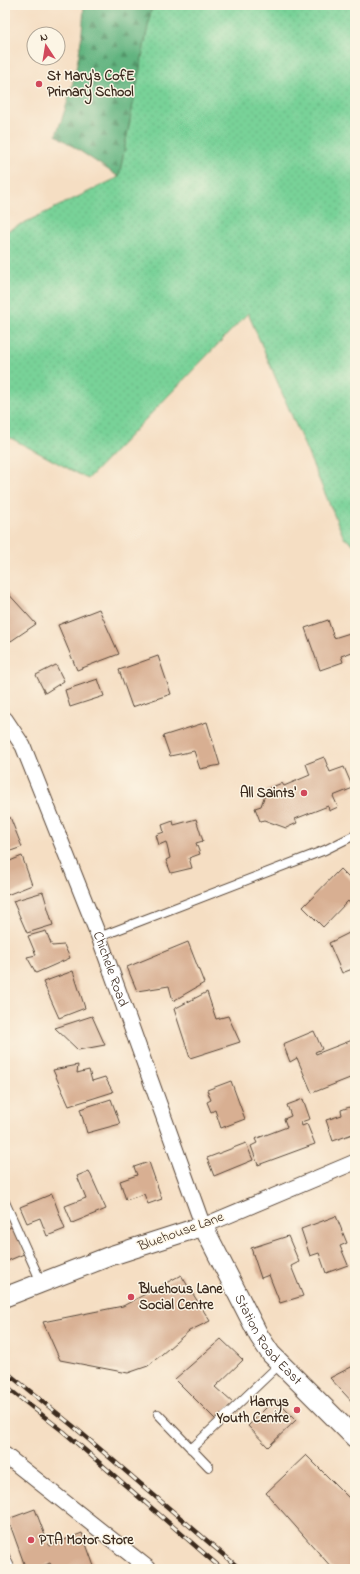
<svg xmlns="http://www.w3.org/2000/svg" width="360" height="1574" viewBox="0 0 360 1574" font-family="'Indie Flower',sans-serif">
	<style>
		.grass { fill: url(#grass-dots); stroke: #5a7e5b }
		.forest { fill: url(#forest-firs); stroke: #4e6f4f }
		.building { fill: #d8af92 }
		.lines { fill: none; stroke-linecap: round; stroke-linejoin: round }
		.service-casing { stroke: #574537; stroke-width: 10 }
		.minor-casing { stroke: #574537; stroke-width: 17 }
		.tertiary-casing { stroke: #574537; stroke-width: 21 }
		.service { stroke: #fff; stroke-width: 8 }
		.minor { stroke: #fff; stroke-width: 15 }
		.tertiary { stroke: #fff; stroke-width: 19 }
		.rail-casing { stroke: #3b2a1e; stroke-width: 4.5 }
		.rail { stroke: #fcf5e5; stroke-width: 3; stroke-dasharray: 9; stroke-linecap: butt }
		.poi-dot { fill: #d1495b; stroke: #fcf5e5; stroke-width: 1.5 }
		.labels { text-anchor: middle; dominant-baseline: central; stroke-width: 3; stroke-linejoin: round; paint-order: stroke }
		.poi-label { font-size: 14px; font-weight: bold; fill: #3b2a1e; stroke: #fcf5e5; text-anchor: start }
		.street-label { font-size: 14px; fill: #3b2a1e; stroke: #fcf5e5 }
	</style>
	<defs>
		<pattern id="grass-dots" width="8" height="8" patternUnits="userSpaceOnUse"><rect width="8" height="8" fill="#78d298"/><path d="M2 2h.1M6 6h.1" fill="none" stroke="#69b483" stroke-width="1.8" stroke-linecap="round"/></pattern>
		<pattern id="forest-firs" width="22" height="20" patternUnits="userSpaceOnUse"><rect width="22" height="20" fill="#62b480"/><path d="M5 1l3.5 6h-7zM16 11l3.5 6h-7z" fill="#529368"/></pattern>
	</defs>
	<rect width="100%" height="100%" fill="#fcf5e5"/>
	<filter id="ink" filterUnits="userSpaceOnUse"><feTurbulence type="fractalNoise" baseFrequency=".025" numOctaves="2"/><feDisplacementMap in="SourceGraphic" scale="8" xChannelSelector="R" yChannelSelector="G"/><feConvolveMatrix kernelMatrix="1 2 1 2 8 2 1 2 1" color-interpolation-filters="sRGB"/></filter>
	<filter id="wash" filterUnits="userSpaceOnUse"><feTurbulence type="fractalNoise" baseFrequency=".012" numOctaves="4" result="noise"/><feDisplacementMap in="SourceGraphic" scale="16" xChannelSelector="R" yChannelSelector="G"/><feGaussianBlur stdDeviation="0.9" result="paint"/><feColorMatrix in="noise" values="0 0 0 0 0 0 0 0 0 0 0 0 0 0 0 0 0 1.4 0 .05"/><feComposite in="paint" operator="in"/></filter>
	<g filter="url(#wash)">
		<rect width="100%" height="100%" fill="#f5dec3"/>
		<path class="grass" d="M152,5H355V545L344,538L248,313L88,479L5,435V232L119,177Z"/>
		<path class="forest" d="M84,5H152L119,177L56,135C73,91 82,52 84,5Z"/>
		<g id="blocks">
			<path class="building" d="M5,590L36,624L11,641L5,634Z
				M99,609L119,654L77,670L58,625Z
				M328,620L334,638L353,632L355,651L341,656L343,662L320,670L305,628Z
				M158,656L171,694L132,707L119,670Z
				M56,665L64,681L45,693L36,675Z
				M98,679L104,696L70,707L65,690Z
				M207,722L220,765L200,769L194,751L170,756L163,736Z
				M324,757L330,772L344,767L353,788L333,796L338,807L329,811L328,806L295,819L297,823L286,828L264,820L260,821L255,808L261,806L267,789L282,783L284,786L310,775L306,764Z
				M10,817L22,847L5,853V818Z
				M196,819L203,841L196,843L200,854L189,858L192,868L171,873L166,860L170,858L166,842L159,845L156,835L164,832L162,825L173,821L174,825Z
				M22,856L32,885L7,895L5,888V863Z
				M340,869L355,884V905L353,907L348,901L323,927L303,907Z
				M43,892L53,925L27,933L13,901Z
				M355,930V968L342,973L329,943Z
				M46,931L52,946L64,945L70,958L36,973L27,957L36,955L28,936Z
				M188,942L204,983L173,1001L169,986L137,991L127,967Z
				M73,971L85,1008L59,1018L43,982Z
				M207,992L216,1019L228,1016L240,1042L190,1058L174,1009Z
				M92,1016L105,1045L78,1050L55,1028Z
				M314,1031L322,1049L315,1052L316,1054L355,1039V1076L312,1093L297,1058L290,1062L283,1044Z
				M78,1065L77,1073L89,1070L92,1081L105,1077L113,1092L69,1106L53,1070Z
				M231,1081L245,1119L221,1128L215,1110L211,1112L207,1102L211,1100L207,1090Z
				M111,1099L120,1124L87,1133L80,1109Z
				M303,1099L310,1119L301,1122L302,1126L307,1124L315,1144L258,1165L251,1146L257,1143L255,1139L287,1127L284,1119L291,1116L287,1105Z
				M355,1105V1133L333,1141L326,1120L342,1115L341,1110Z
				M246,1143L253,1160L214,1176L207,1158Z
				M149,1162L162,1199L148,1204L144,1194L126,1200L120,1181L137,1175L134,1167Z
				M89,1171L106,1209L72,1223L65,1206L86,1198L77,1176Z
				M52,1194L65,1229L47,1236L40,1218L27,1223L20,1207Z
				M336,1216L347,1243L340,1246L348,1265L326,1273L319,1253L310,1256L301,1229Z
				M13,1226L24,1254L5,1262V1230Z
				M288,1236L299,1262L291,1266L303,1296L280,1303L269,1275L261,1278L251,1248Z
				M181,1275L210,1321L189,1331L148,1366L128,1373L60,1360L43,1322L123,1306Z
				M221,1339L243,1360L215,1387L233,1403L217,1421L175,1379Z
				M355,1365V1405L330,1378Z
				M275,1399L296,1420L268,1447L248,1426Z
				M306,1455L351,1500L355,1496V1569H333L266,1493Z
				M35,1509L49,1546L82,1533L95,1569H53L50,1563L35,1569H26L8,1519Z"/>
		</g>
	</g>
	<g filter="url(#ink)">
		<use href="#blocks" fill-opacity="0" stroke="#574537" stroke-width="1"/>
		<g class="lines">
			<g class="service-casing">
				<path id="service" d="M99,937L325,850L355,835
					M5,1202L41,1282
					M158,1414L209,1467
					M191,1449L280,1364
					M354,1476H355
					M5,1556L11,1569"/>
			</g>
			<g class="minor-casing">
				<g id="minor">
					<path id="s1" d="M5,719L23,746L99,937L203,1226L355,1162"/>
					<path d="M5,1455L149,1569"/>
				</g>
			</g>
			<g class="tertiary-casing">
				<g id="tertiary">
					<path id="s2" d="M5,1297L110,1256L203,1226L259,1336L271,1354L355,1438"/>
				</g>
			</g>
			<use href="#service" class="service"/>
			<use href="#minor" class="minor"/>
			<use href="#tertiary" class="tertiary"/>
			<g class="rail-casing">
				<path id="rail" d="M5,1371L73,1426L240,1569
					M5,1386L64,1432L222,1569"/>
			</g>
			<use href="#rail" class="rail"/>
		</g>
	</g>
	<g class="poi-dot">
		<circle cx="39" cy="84" r="4"/>
		<circle cx="304" cy="793" r="4"/>
		<circle cx="131" cy="1297" r="4"/>
		<circle cx="297" cy="1410" r="4"/>
		<circle cx="31" cy="1540" r="4"/>
	</g>
	<g class="labels">
		<g class="poi-label">
			<text x="47" y="76">St Mary's CofE<tspan x="47" dy="16">Primary School</tspan></text>
			<text x="296" y="793" text-anchor="end">All Saints'</text>
			<text x="139" y="1289">Bluehous Lane<tspan x="139" dy="16">Social Centre</tspan></text>
			<text x="289" y="1402" text-anchor="end">Harrys<tspan x="289" dy="16">Youth Centre</tspan></text>
			<text x="39" y="1540">PTA Motor Store</text>
		</g>
		<g class="street-label">
			<text stroke="none"><textPath href="#s1" startOffset="272">Chichele Road</textPath></text>
			<text transform="translate(181 1232) rotate(-20)">Bluehouse Lane</text>
			<text stroke="none"><textPath href="#s2" startOffset="342">Station Road East</textPath></text>
		</g>
	</g>
	<rect width="360" height="1574" fill="none" stroke="#fcf5e5" stroke-width="20"/>
	<g transform="translate(46 46) rotate(348)"><circle r="19" fill="#fcf5e5" stroke="#afa495"/>
	<path d="M0-3L7 15L0 10L-7 15Z" fill="#d1495b"/>
	<text y="-6" font-size="11" font-weight="bold" text-anchor="middle" fill="#3b2a1e">N</text>
	</g>
</svg>
